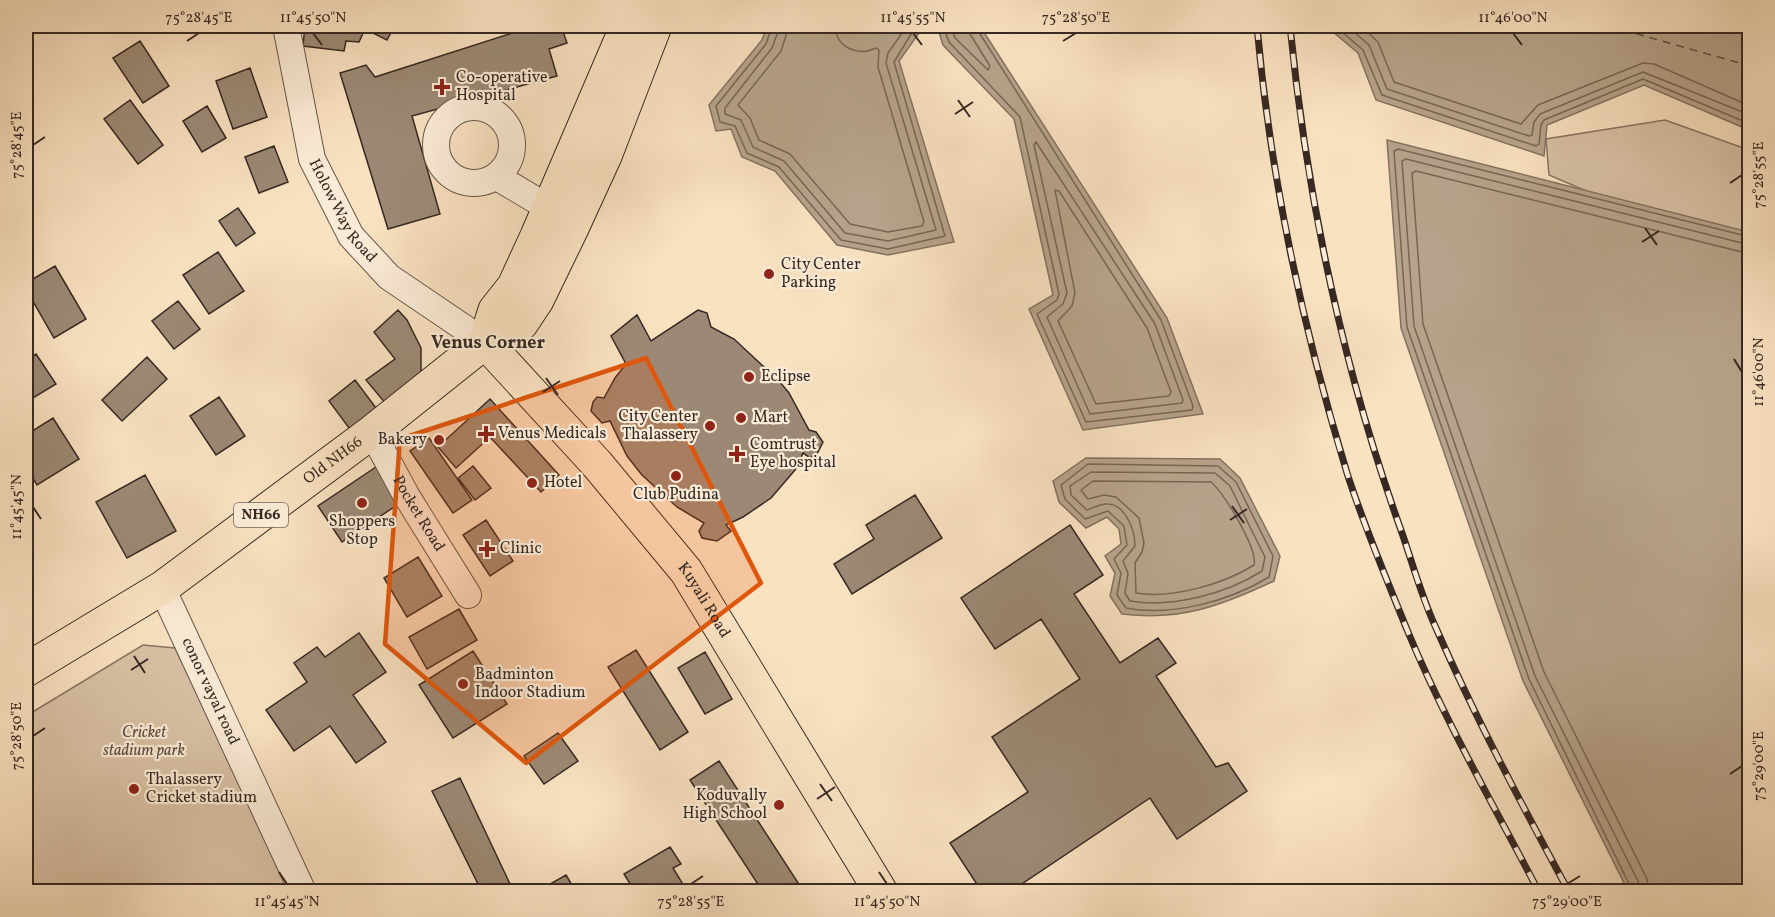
<svg xmlns="http://www.w3.org/2000/svg" width="1775" height="917" viewBox="0 0 1775 917" font-family="Vollkorn,serif">
	<style>
		.green { fill: #d9c2a6; stroke: #887564; stroke-width: 1.5 }
		.water { fill: #b7a38b; stroke: #837261; stroke-width: 1.5 }
		.lines { fill: none; stroke-linecap: round; stroke-linejoin: round }
		.shore { stroke: #766656; stroke-width: 1.5 }
		.ferry { stroke: #5d4d42; stroke-width: 1.5; stroke-dasharray: 8 6; stroke-linecap: butt }
		.building { fill: #9c8975; stroke: #362822; stroke-width: 1.5 }
		.minor-casing { stroke: #67564a; stroke-width: 28 }
		.major-casing { stroke: #362822; stroke-width: 35 }
		.minor { stroke: #fcecd7; stroke-width: 26 }
		.major { stroke: #fae2c1; stroke-width: 33 }
		.rail-casing { stroke: #362822; stroke-width: 7 }
		.rail { stroke: #fcecd7; stroke-width: 4.5; stroke-dasharray: 14; stroke-linecap: butt }
		.marked { fill: #df570d; fill-opacity: 0.2; stroke: #df570d; stroke-width: 4.5; stroke-linejoin: round }
		.ticks { fill: none; stroke: #362822; stroke-width: 2 }
		.poi-dot { fill: #8f2418; stroke: #fcecd7; stroke-width: 2 }
		.labels { text-anchor: middle; dominant-baseline: central; stroke-width: 4.5; stroke-linejoin: round; paint-order: stroke }
		.shield { fill: #fcecd7; stroke: #716358; stroke-width: 1.5 }
		.shield-label { font-size: 15px; font-weight: bold; fill: #362822 }
		.poi-label { font-size: 16px; fill: #362822; stroke: #fcecd7; text-anchor: start }
		.street-label { font-size: 16px; fill: #362822; stroke: #fcecd7 }
		.park-label { font-size: 16px; font-style: italic; fill: #5f4e43; stroke: #fcecd7 }
		.neighbourhood-label { font-size: 18px; font-weight: bold; fill: #362822; stroke: #fcecd7 }
		.neatline { fill: none; stroke: #362822; stroke-width: 2 }
		.ticks-label { font-size: 15px; text-anchor: middle; fill: #362822 }
	</style>
	<rect width="100%" height="100%" fill="#fae2c1"/>
	<filter id="stains"><feTurbulence type="fractalNoise" baseFrequency=".00333" numOctaves="4"/><feColorMatrix values="0 0 0 0 .2 0 0 0 0 .09 0 0 0 0 .02 0 0 0 .5 -.17"/></filter>
	<radialGradient id="worn" r=".72"><stop offset=".6" stop-color="#630" stop-opacity="0"/><stop offset="1" stop-color="#630" stop-opacity=".3"/></radialGradient>
	<path class="green" d="M1665,120L1749,150V261L1549,175L1546,139Z
		M143,645L175,648L291,891H26V716Z"/>
	<path class="water" d="M767,26H847L862,29L868,26H924L899,61L954,242L888,255L837,245L775,171L742,157L731,129L716,131L709,105L762,40Z
		M937,26H980L1167,318L1203,414L1083,430L1029,309L1053,295L1014,119L943,45Z
		M1326,26H1749V130L1644,85L1547,125L1544,156L1376,100L1358,53Z
		M1387,140L1749,232V891H1628L1523,681L1401,328Z
		M1086,458L1220,459L1240,478L1280,556L1274,581C1221,606 1181,621 1122,614L1110,596L1115,573L1105,556L1121,544L1119,529L1107,517L1086,528L1059,502L1053,481Z"/>
	<g class="lines">
		<path class="shore" d="M772,26L766,44L716,106L720,122L735,126L747,153L779,167L841,240L888,249L945,236L894,62L916,26
			M780,26L772,48L725,108V114L741,120L753,147L784,161L845,233L888,241L936,230L886,63L888,53L907,26
			M789,26L781,51L738,105L750,118L759,140L790,154L850,224L888,232L922,226L924,222L878,67L879,50L876,48C857,57 836,47 835,26
			M943,26L949,42L1020,117L1059,294L1057,300L1037,314L1086,422L1192,410L1193,406L1161,320L975,26
			M951,26L955,38L988,70L990,66L970,34L968,26
			M1335,26L1363,50L1382,95L1536,146L1539,144L1541,125L1544,120L1643,79L1750,124
			M1347,26L1369,45L1387,89L1529,136L1532,135L1534,122L1540,114L1643,72L1750,115
			M1361,26L1378,42L1394,82L1521,124L1538,105L1643,63L1654,64L1750,106
			M1036,142L1155,324L1183,400L1182,403L1090,414L1047,317L1063,304L1067,293L1034,145Z
			M1055,190L1059,191L1147,328L1171,392L1169,396L1096,404L1058,321L1072,306L1075,293Z
			M1088,464L1218,466L1236,482L1273,556L1269,577C1230,601 1171,617 1126,608L1117,595L1121,573L1114,559L1127,545L1124,526L1108,511L1085,519L1065,499L1061,485Z
			M1091,472L1215,473L1230,486L1251,529L1265,557L1262,571C1226,594 1172,608 1130,601L1125,593L1128,573L1123,561L1135,546C1135,530 1125,502 1105,504C1099,505 1092,508 1087,510L1071,495L1070,486Z
			M1093,481L1211,482C1224,493 1258,549 1254,565C1224,584 1172,599 1136,593L1135,563L1142,552L1144,543L1139,518L1116,497L1104,495L1088,499L1081,490Z
			M1633,892L1529,679L1407,327L1394,151L1398,149L1750,237
			M1640,892L1639,883L1535,676L1414,326L1402,161L1406,159L1750,245
			M1649,892L1647,879L1544,672L1423,324L1412,173L1416,171L1750,254"/>
		<path class="ferry" d="M1609,26L1750,66"/>
	</g>
	<path class="building" d="M305,26H441H433L426,33L411,26L407,33L394,27L387,40L365,29L359,42L346,41L344,51L303,46Z
		M534,26H561L567,43L549,49L557,76L412,116L440,214L388,229L340,73L366,65L375,77Z
		M140,41L169,86L143,103L113,58Z
		M250,68L267,117L233,129L216,81Z
		M130,100L163,145L138,164L104,119Z
		M207,106L226,138L202,152L183,121Z
		M274,146L288,182L259,193L245,157Z
		M238,208L255,233L236,246L219,221Z
		M218,252L244,291L209,314L183,275Z
		M55,266L86,319L54,338L26,289V283Z
		M178,301L200,329L174,349L152,321Z
		M398,310L407,320L421,348V375L386,404L366,380L395,359L374,332Z
		M698,310L707,313L711,327L734,339L779,381L789,393L809,430L816,432L823,442L817,454L810,458L803,453L795,470L771,498L743,517L726,525L731,531L717,541L702,538L699,531L704,523L677,507L642,475L627,456L610,421L602,423L591,411L593,402L597,397L604,398L615,378L626,364L611,336L637,315L651,341Z
		M36,354L56,384L28,401L26,397V361Z
		M147,357L167,379L122,421L102,400Z
		M355,380L379,412L352,432L329,401Z
		M219,397L245,436L216,455L190,416Z
		M490,399L559,475L541,492L490,437L456,468L438,447Z
		M53,418L79,459L37,485L26,467V435Z
		M429,438L472,500L453,513L410,451Z
		M473,466L491,488L475,500L458,478Z
		M376,467L400,503L342,542L318,506Z
		M145,475L176,531L127,558L96,502Z
		M915,495L942,538L852,594L834,564L874,539L866,525Z
		M486,520L513,561L490,576L463,535Z
		M1070,525L1103,575L1074,594L1120,663L1158,638L1176,663L1156,676L1216,767L1228,763L1247,791L1177,839L1150,798L1010,892H982L950,843L1028,792L992,737L1080,679L1041,619L995,649L961,598Z
		M418,557L442,596L407,617L384,578Z
		M459,609L477,640L427,669L409,637Z
		M359,633L386,672L353,695L386,742L356,763L330,726L294,751L266,710L307,682L294,663L317,647L325,657Z
		M636,650L688,732L660,750L608,667Z
		M473,651L507,704L453,738L419,685Z
		M705,652L732,699L705,714L678,668Z
		M558,733L578,761L544,784L524,756Z
		M719,761L804,892H763L690,780Z
		M460,778L510,884L495,892H482L432,791Z
		M670,847L681,864L673,868L684,886L675,892H635L624,874Z
		M566,875L576,892H538V891Z"/>
	<g class="lines">
		<g class="minor-casing">
			<g id="minor">
				<path id="s1" d="M286,26L312,159L351,236L389,277L485,342"/>
				<circle cx="474" cy="145" r="38"/>
				<path d="M497,177L549,208"/>
				<path id="s2" d="M372,432L406,495L468,595"/>
				<path id="s3" d="M162,588L303,892"/>
			</g>
		</g>
		<g class="major-casing">
			<g id="major">
				<path id="s4" d="M485,342L597,464L686,571L881,892"/>
				<path d="M485,342L495,310L514,286L537,236L627,26"/>
				<path id="s5" d="M26,670L162,588L372,432L485,342L521,324L537,300L572,228L605,156L655,26"/>
			</g>
		</g>
		<use href="#minor" class="minor"/>
		<use href="#major" class="major"/>
		<g class="rail-casing">
			<path id="rail" d="M1257,26C1270,175 1303,329 1347,473C1364,526 1387,580 1408,632C1445,721 1494,806 1539,892
				M1290,26C1307,199 1343,369 1402,533C1413,565 1422,598 1436,628C1476,719 1522,805 1569,892"/>
		</g>
		<use href="#rail" class="rail"/>
	</g>
	<path class="marked" d="M646,358L761,583L526,763L385,644L400,439Z"/>
	<path class="ticks" d="M313,33L322,45M913,33L922,45M1513,33L1522,45M187,41L199,33M1063,41L1076,33M958,100L970,117M955,114L973,102M33,145L45,137M1730,183L1742,175M1645,228L1657,245M1642,242L1659,231M1734,359L1742,372M546,378L558,395M543,392L560,381M1232,506L1244,523M33,507L41,519M1230,520L1247,509M134,656L145,673M131,670L148,659M33,736L45,728M1730,774L1742,766M820,784L832,801M817,799L835,787M279,872L287,884M879,872L887,884M691,884L703,876M1567,884L1580,876"/>
	<g class="poi-dot">
		<path d="M439 78h6v6h6v6h-6v6h-6v-6h-6v-6h6z"/>
		<circle cx="769" cy="274" r="6"/>
		<circle cx="749" cy="377" r="6"/>
		<circle cx="741" cy="418" r="6"/>
		<circle cx="710" cy="426" r="6"/>
		<path d="M483 425h6v6h6v6h-6v6h-6v-6h-6v-6h6z"/>
		<circle cx="439" cy="440" r="6"/>
		<path d="M734 445h6v6h6v6h-6v6h-6v-6h-6v-6h6z"/>
		<circle cx="676" cy="476" r="6"/>
		<circle cx="532" cy="483" r="6"/>
		<circle cx="362" cy="503" r="6"/>
		<path d="M484 540h6v6h6v6h-6v6h-6v-6h-6v-6h6z"/>
		<circle cx="463" cy="684" r="6"/>
		<circle cx="134" cy="789" r="6"/>
		<circle cx="779" cy="805" r="6"/>
	</g>
	<g class="labels">
		<rect class="shield" x="234" y="503" width="54" height="24" rx="4.5"/>
		<g class="shield-label">
			<text x="261" y="515">NH66</text>
		</g>
		<g class="poi-label">
			<text x="456" y="78">Co-operative<tspan x="456" dy="18">Hospital</tspan></text>
			<text x="781" y="265">City Center<tspan x="781" dy="18">Parking</tspan></text>
			<text x="761" y="377">Eclipse</text>
			<text x="698" y="417" text-anchor="end">City Center<tspan x="698" dy="18">Thalassery</tspan></text>
			<text x="753" y="418">Mart</text>
			<text x="498" y="434">Venus Medicals</text>
			<text x="427" y="440" text-anchor="end">Bakery</text>
			<text x="750" y="445">Comtrust<tspan x="750" dy="18">Eye hospital</tspan></text>
			<text x="544" y="483">Hotel</text>
			<text x="676" y="495" text-anchor="middle">Club Pudina</text>
			<text x="362" y="522" text-anchor="middle">Shoppers<tspan x="362" dy="18">Stop</tspan></text>
			<text x="500" y="549">Clinic</text>
			<text x="475" y="675">Badminton<tspan x="475" dy="18">Indoor Stadium</tspan></text>
			<text x="146" y="780">Thalassery<tspan x="146" dy="18">Cricket stadium</tspan></text>
			<text x="767" y="796" text-anchor="end">Koduvally<tspan x="767" dy="18">High School</tspan></text>
		</g>
		<g class="street-label">
			<text stroke="none"><textPath href="#s1" startOffset="196">Holow Way Road</textPath></text>
			<text stroke="none"><textPath href="#s5" startOffset="372">Old NH66</textPath></text>
			<text stroke="none"><textPath href="#s2" startOffset="94">Pocket Road</textPath></text>
			<text stroke="none"><textPath href="#s4" startOffset="339">Kuyali Road</textPath></text>
			<text stroke="none"><textPath href="#s3" startOffset="114">conor vayal road</textPath></text>
		</g>
		<g class="park-label">
			<text x="144" y="733">Cricket<tspan x="144" dy="18">stadium park</tspan></text>
		</g>
		<g class="neighbourhood-label">
			<text x="488" y="343">Venus Corner</text>
		</g>
	</g>
	<rect width="1775" height="917" fill="none" stroke="#fae2c1" stroke-width="66"/>
	<rect x="33" y="33" width="1709" height="851" class="neatline"/>
	<g class="ticks-label">
		<text x="199" y="22">75°28'45"E</text>
		<text x="313" y="22">11°45'50"N</text>
		<text x="913" y="22">11°45'55"N</text>
		<text x="1076" y="22">75°28'50"E</text>
		<text x="1513" y="22">11°46'00"N</text>
		<text transform="translate(16 145) rotate(-90)" y="5">75°28'45"E</text>
		<text transform="translate(1758 175) rotate(-90)" y="5">75°28'55"E</text>
		<text transform="translate(1758 372) rotate(-90)" y="5">11°46'00"N</text>
		<text transform="translate(16 507) rotate(-90)" y="5">11°45'45"N</text>
		<text transform="translate(16 736) rotate(-90)" y="5">75°28'50"E</text>
		<text transform="translate(1758 766) rotate(-90)" y="5">75°29'00"E</text>
		<text x="287" y="906">11°45'45"N</text>
		<text x="691" y="906">75°28'55"E</text>
		<text x="887" y="906">11°45'50"N</text>
		<text x="1567" y="906">75°29'00"E</text>
	</g>
	<rect width="100%" height="100%" filter="url(#stains)"/>
	<rect width="100%" height="100%" fill="url(#worn)"/>
</svg>
